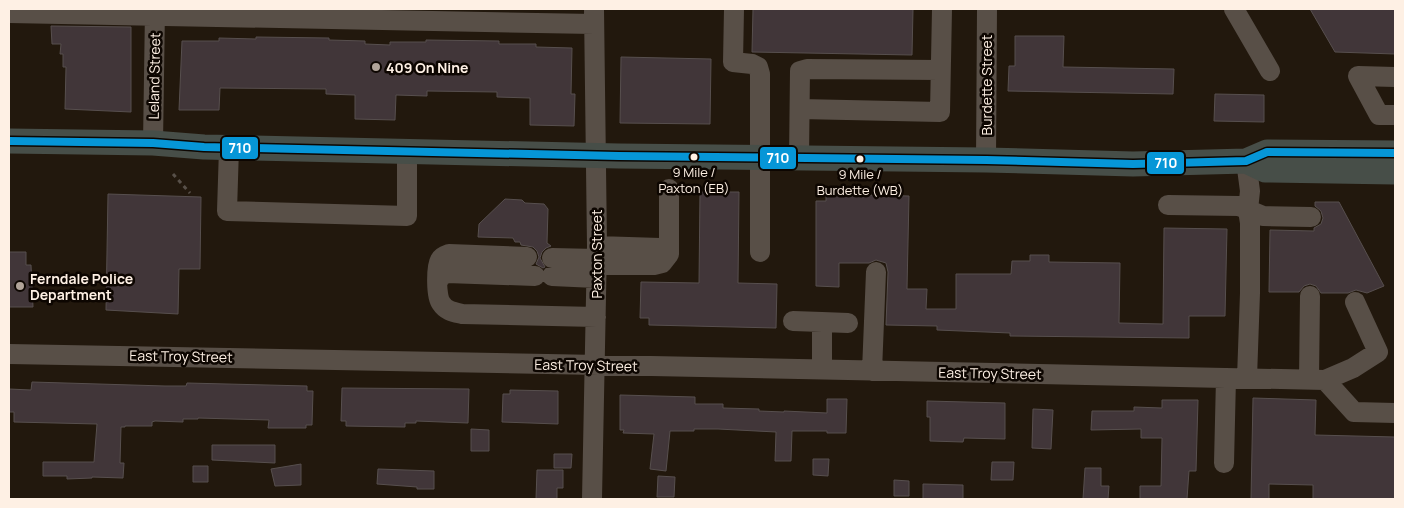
<svg xmlns="http://www.w3.org/2000/svg" width="1404" height="508" viewBox="0 0 1404 508" font-family="Manrope,sans-serif">
	<style>
		.building { fill: #413639; stroke: #574f4e }
		.lines { fill: none; stroke-linecap: round; stroke-linejoin: round }
		.path { stroke: #585049; stroke-width: 3; stroke-dasharray: 4 4; stroke-linecap: butt }
		.minor { stroke: #584f47; stroke-width: 20 }
		.major { stroke: #474e48; stroke-width: 25 }
		.bus-1-casing { stroke: #0d0601; stroke-width: 11 }
		.bus-1 { stroke: #0696d7; stroke-width: 8 }
		.poi-dot { fill: #b1a499; stroke: #0d0601; stroke-width: 2 }
		.bus-dot { fill: #fef0e4; stroke: #0d0601; stroke-width: 2 }
		.labels { text-anchor: middle; dominant-baseline: central; stroke-width: 5; stroke-linejoin: round; paint-order: stroke }
		.bus-label { font-size: 13px; fill: #fef0e4; stroke: #0d0601 }
		.poi-label { font-size: 14px; font-weight: bold; fill: #fef0e4; stroke: #0d0601; text-anchor: start }
		.street-label { font-size: 14px; fill: #fef0e4; stroke: #0d0601 }
		.line-badge { stroke: #0d0601; stroke-width: 2 }
		.badge-label { font-size: 14px; text-anchor: middle; font-weight: bold; fill: #fff }
	</style>
	<rect width="100%" height="100%" fill="#22180d"/>
	<path class="building" d="M753,9H913L912,55L752,52Z
		M1310,9H1395V54L1335,52Z
		M51,26L131,27V112L65,109L66,67H63V54H60L61,44H52Z
		M1015,36H1064L1063,67L1174,69L1173,94L1008,91L1009,66H1015Z
		M256,37L329,38V40L365,41V44L390,45V42H426V40L499,41V44H536V47L572,48L571,94H575L574,126L530,125V98L497,97V92L427,91V96L396,95L395,120L355,119V95L326,94V89L220,88L219,110H179L182,41H219V38L256,39Z
		M621,57L711,59L710,124L620,123Z
		M1215,94L1264,95V122L1214,121Z
		M700,192H739L738,283L777,284L776,328L649,325V318H640L641,282L699,283Z
		M108,194L201,197L200,269H179L178,314L106,310Z
		M826,194L909,196L907,289H927L926,309H956V274H1011L1012,261H1030V255H1049V262L1120,263L1119,323L1163,324L1164,228L1227,229L1225,316H1189V338L1010,336V333L937,330V326L886,325L888,272L886,263L876,260L869,263H839V287L816,286V201H826Z
		M505,199L522,200L525,203L544,204L548,209L547,243L551,246L546,248L542,252L540,258L545,267L543,268L536,264L539,257L537,251L533,247L521,245L520,242H515L513,238L478,237L479,224Z
		M1315,202H1339L1384,286L1367,293L1356,290L1348,293H1321L1316,286L1310,284L1304,286L1299,292H1269L1270,230L1314,231V228L1321,224L1323,218L1321,211L1315,206Z
		M9,252H26V265H31L33,307H9Z
		M32,382L165,386H186L187,383L307,386V391H313L312,425H306V428H268L269,420L198,418V419H183V422L155,421L152,422V426H125V427H121L120,463H124L123,478L92,477V478L67,479V476H43V462H94L97,424L14,422V412H9V389L31,390Z
		M342,388L469,389L468,423L416,421V423H405V427L346,426V421H341Z
		M510,390L558,391V424L502,422L503,394H510Z
		M620,395L695,397V404H723V408L759,409V411L784,412V411L827,413V399H847L846,433H827V431H792L791,461H775L776,432L718,429H694V431H670L666,471L650,469L654,434L623,433L624,430H620Z
		M1253,398L1316,400L1315,435L1395,437V499H1313V485L1269,484V499H1251Z
		M1162,400H1198L1196,471H1189L1187,499H1140V486H1161L1162,438H1141V429L1091,430L1092,411H1134V407L1162,408Z
		M927,401L1005,403V439L964,438L963,442L930,441V417H927Z
		M1033,409L1053,410L1051,449L1032,448Z
		M471,429L489,430V451H471Z
		M212,445H275V463L212,460Z
		M554,454H572L571,468H554Z
		M813,459H829L828,476L813,475Z
		M992,462H1014L1013,480H991Z
		M301,464V485L275,486L271,469Z
		M193,466H208V482H193Z
		M1085,468H1101V486H1109L1108,499H1083Z
		M378,469L434,471V489H417V487L377,484Z
		M537,470H563V488H557V499H536Z
		M658,476L675,477L674,497H657Z
		M894,480L909,481V496H894Z
		M923,484L963,485V499H923Z"/>
	<g class="lines">
		<path class="path" d="M173,174L190,193"/>
		<path class="minor" d="M734,9L733,62L752,64L758,67L760,74V252
			M1234,9L1270,71
			M9,13L594,24
			M1395,77L1358,76L1379,115H1395
			M800,109L940,112L942,9
			M153,143L155,9
			M229,148L227,211L407,216V151
			M799,159L800,71L807,69L940,70
			M986,160L987,9
			M1246,161L1250,191L1248,210L1250,223V293L1247,378
			M1168,205L1239,206L1263,216L1311,217
			M597,246L660,248L667,256
			M527,257L449,254C446,255 442,256 440,260C436,267 436,297 441,303C446,311 453,312 462,314L596,317
			M552,258L597,259
			M597,265H654L662,263L669,254V189
			M552,276L596,278
			M438,281L441,276L447,273L535,276
			M793,321L822,322V370
			M822,322L848,323
			M9,354C448,360 886,372 1325,380L1354,412L1395,413
			M872,371L876,272
			M1309,379L1310,296
			M1325,380L1353,368L1378,352L1355,302
			M1224,463L1226,378
			M592,499L597,246L594,9"/>
		<path class="major" d="M9,141L153,143L204,147L619,156L986,160L1133,164L1246,161L1267,152L1395,153
			M1246,161L1265,170L1395,172"/>
		<g class="bus-1-casing">
			<path id="bus-1" d="M9,141L153,143L204,147L619,156L986,160L1133,164L1246,161L1267,152L1395,153"/>
		</g>
		<use href="#bus-1" class="bus-1"/>
	</g>
	<g class="poi-dot">
		<circle cx="376" cy="67" r="5"/>
		<circle cx="20" cy="286" r="5"/>
	</g>
	<g class="bus-dot">
		<circle cx="694" cy="157" r="4.5"/>
		<circle cx="860" cy="159" r="4.5"/>
	</g>
	<g class="labels">
		<g class="bus-label">
			<text x="694" y="172">9 Mile /<tspan x="694" dy="16">Paxton (EB)</tspan></text>
			<text x="860" y="174">9 Mile /<tspan x="860" dy="16">Burdette (WB)</tspan></text>
		</g>
		<g class="poi-label">
			<text x="386" y="67">409 On Nine</text>
			<text x="30" y="278">Ferndale Police<tspan x="30" dy="16">Department</tspan></text>
		</g>
		<g class="street-label">
			<text transform="translate(154 76) rotate(-89)">Leland Street</text>
			<text transform="translate(986 85) rotate(-90)">Burdette Street</text>
			<text transform="translate(596 254) rotate(-90)">Paxton Street</text>
			<text transform="translate(181 356) rotate(1)">East Troy Street</text>
			<text transform="translate(586 365) rotate(1)">East Troy Street</text>
			<text transform="translate(990 373) rotate(1)">East Troy Street</text>
		</g>
	</g>
	<g class="line-badge">
		<rect x="221" y="136" width="38" height="24" rx="5" fill="#0696d7"/>
		<rect x="759" y="146" width="38" height="24" rx="5" fill="#0696d7"/>
		<rect x="1146" y="151" width="39" height="24" rx="5" fill="#0696d7"/>
	</g>
	<g class="badge-label">
		<text x="240" y="153">710</text>
		<text x="778" y="163">710</text>
		<text x="1166" y="168">710</text>
	</g>
	<rect width="1404" height="508" fill="none" stroke="#fef0e4" stroke-width="20"/>
</svg>
